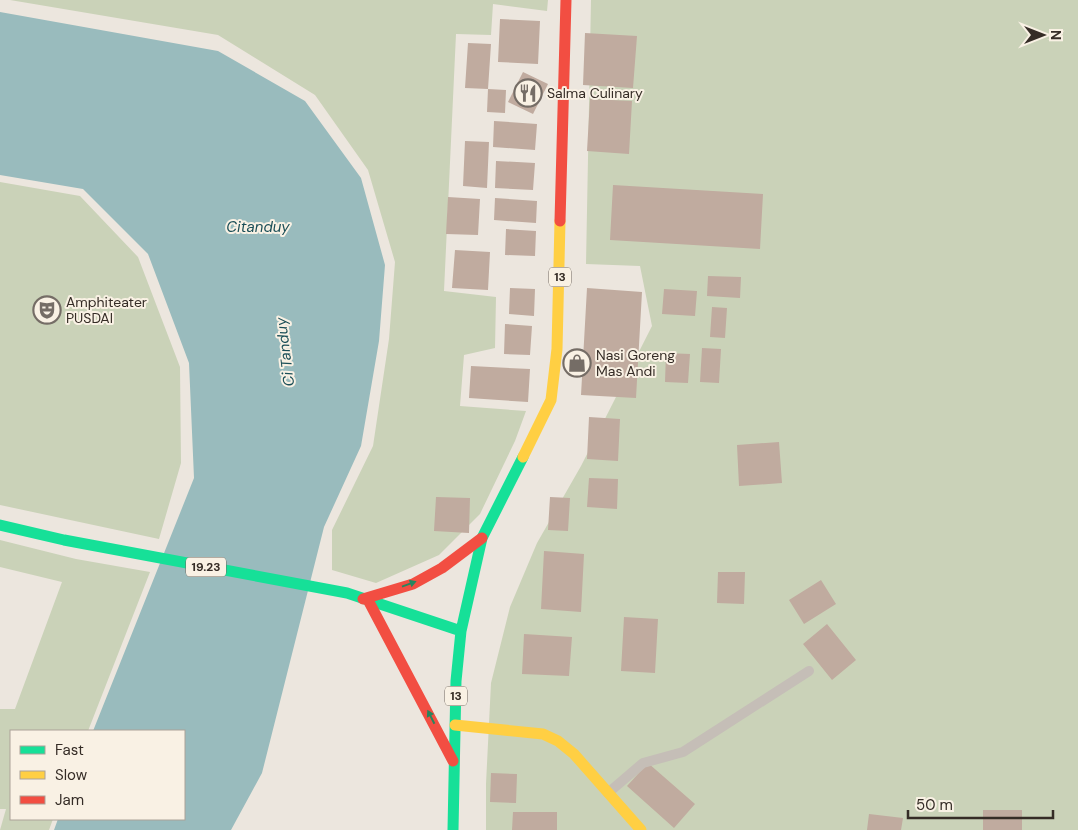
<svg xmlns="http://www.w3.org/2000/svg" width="1078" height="830" viewBox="0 0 1078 830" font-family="'DM Sans',sans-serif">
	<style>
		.green { fill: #cad2b8 }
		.water { fill: #99bbbd }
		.building { fill: #c0ab9f }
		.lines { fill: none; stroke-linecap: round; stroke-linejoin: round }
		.lane { stroke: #c5beb7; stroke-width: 10 }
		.fast { stroke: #16e098; stroke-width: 11 }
		.slow { stroke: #ffcf43; stroke-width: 11 }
		.jam { stroke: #f24e42; stroke-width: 11 }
		.oneway { fill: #26865f }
		.labels { text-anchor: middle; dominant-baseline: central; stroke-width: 4; stroke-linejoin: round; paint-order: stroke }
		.shield { fill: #f9f1e4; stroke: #70675f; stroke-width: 1 }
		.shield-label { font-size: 12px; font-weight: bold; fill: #352c26 }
		.poi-label { font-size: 14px; fill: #352c26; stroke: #f9f1e4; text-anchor: start }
		.water-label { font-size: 15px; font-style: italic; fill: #1a4e57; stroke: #f9f1e4 }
	</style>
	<rect width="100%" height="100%" fill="#ece6de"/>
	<path class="green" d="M10,0H548L547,11L493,4L491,35L456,34L444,291L496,297L495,348L464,355L460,406L526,411L515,441L480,514L439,555L376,583L332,570V530L373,446L389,339L395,262L368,170L315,95L218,35Z
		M591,0H1078V830H486V784L491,683L510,607L537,543L581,466L652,326L640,266L586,264Z
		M0,182L80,196L138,257L180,367L181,463L159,539L0,505Z
		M0,540L76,559L150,572L88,731H11V819H53L49,830H0L6,809H0V709H15L62,582L0,567Z"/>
	<path class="water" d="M0,12L218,51L305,101L361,178L385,265L379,341L361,446L324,527L262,773L231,830H54L58,819H184V731H93L194,478L189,363L148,254L83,189L0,175Z"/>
	<path class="building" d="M500,19L540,21L538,64L498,62Z
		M585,33L637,36L633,88L583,85Z
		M468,43L491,44L488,89L506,90L505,113L487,112L488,89L465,88Z
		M523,72L548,84L533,114L508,102Z
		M590,99L632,101L629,154L587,151Z
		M494,121L537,124L535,150L493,147Z
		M465,141L489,142L487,188L463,186Z
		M496,161L535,163L533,190L495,188Z
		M613,185L763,194L760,249L610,240Z
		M448,197L480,199L478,235L446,234Z
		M495,198L537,201L536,223L494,220Z
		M506,229L536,231L535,256L505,255Z
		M455,250L490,252L488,290L452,288Z
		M708,276L741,277L740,298L707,296Z
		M510,288L535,289L534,316L509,314Z
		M587,288L642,292L636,398L581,395Z
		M664,289L697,291L695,316L662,314Z
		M712,307L727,308L725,338L710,337Z
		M505,324L532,326L530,355L504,354Z
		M702,348L721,349L719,383L700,382Z
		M666,353L690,354L688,383L665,382Z
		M471,366L530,369L528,402L469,398Z
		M589,417L620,419L618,461L587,459Z
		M779,442L782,483L739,486L737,445Z
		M589,478L618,479L617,509L587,507Z
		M436,497L470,498L469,533L434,531Z
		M550,497L570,498L568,531L548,530Z
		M544,551L584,554L581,612L541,609Z
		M718,572H745L744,604L717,603Z
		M821,580L836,604L804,624L789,600Z
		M624,617L658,619L655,673L621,671Z
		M827,624L856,660L832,680L803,644Z
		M524,634L572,637L569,676L522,674Z
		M648,763L695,804L674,828L627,786Z
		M491,773L517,774L516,803L490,802Z
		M983,810H1022V830H983Z
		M513,812H557V830H512Z
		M869,814L903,818L901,830H867Z"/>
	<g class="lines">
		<path class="lane" d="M608,793L643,763L683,752L809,671"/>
		<path class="fast" d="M0,525L64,540L347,593L461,631
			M453,830L456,681L461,631L482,538L523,457"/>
		<path class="slow" d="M523,457L551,400L557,349L560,221
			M455,725L543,734L558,741L574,754L641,830"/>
		<path class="jam" d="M560,221L566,0
			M363,599L413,584L442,568L482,538
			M368,600L453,761"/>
	</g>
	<defs><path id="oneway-solid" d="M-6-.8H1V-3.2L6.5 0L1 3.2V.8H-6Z" transform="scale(1.25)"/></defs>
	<g class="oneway">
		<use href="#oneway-solid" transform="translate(409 584) rotate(-20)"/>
		<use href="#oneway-solid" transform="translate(431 717) rotate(-117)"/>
	</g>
	<defs>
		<g id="restaurant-ring" transform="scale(1.4375)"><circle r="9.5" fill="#f9f1e4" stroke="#756d66" stroke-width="1.5"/><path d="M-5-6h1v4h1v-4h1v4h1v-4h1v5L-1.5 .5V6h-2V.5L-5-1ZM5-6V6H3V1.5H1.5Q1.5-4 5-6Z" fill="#756d66"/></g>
		<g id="theatre-ring" transform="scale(1.4375)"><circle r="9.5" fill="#f9f1e4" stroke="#756d66" stroke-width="1.5"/><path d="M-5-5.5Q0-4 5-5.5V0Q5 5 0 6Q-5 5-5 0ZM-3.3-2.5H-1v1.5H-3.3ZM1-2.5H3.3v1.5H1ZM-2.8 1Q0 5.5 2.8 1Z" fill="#756d66"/></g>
		<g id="shop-ring" transform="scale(1.4375)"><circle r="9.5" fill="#f9f1e4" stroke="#756d66" stroke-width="1.5"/><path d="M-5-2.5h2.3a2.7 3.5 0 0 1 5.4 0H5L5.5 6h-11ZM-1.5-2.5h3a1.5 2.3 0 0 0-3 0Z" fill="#756d66"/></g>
	</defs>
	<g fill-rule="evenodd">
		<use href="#restaurant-ring" x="528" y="93"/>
		<use href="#theatre-ring" x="47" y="310"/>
		<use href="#shop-ring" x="577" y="363"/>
	</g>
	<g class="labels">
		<g class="shield">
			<rect x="549" y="267.5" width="22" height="19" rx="4"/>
			<rect x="186" y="557.5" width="40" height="19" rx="4"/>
			<rect x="445" y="686.5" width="22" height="19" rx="4"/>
		</g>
		<g class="shield-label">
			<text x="560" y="277">13</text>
			<text x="206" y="567">19.23</text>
			<text x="456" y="696">13</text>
		</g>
		<g class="poi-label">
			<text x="547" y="93">Salma Culinary</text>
			<text x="66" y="302">Amphiteater<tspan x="66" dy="16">PUSDAI</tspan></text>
			<text x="596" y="355">Nasi Goreng<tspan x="596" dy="16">Mas Andi</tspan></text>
		</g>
		<g class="water-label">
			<text x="258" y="227">Citanduy</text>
			<text transform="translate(285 352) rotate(-97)">Ci Tanduy</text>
		</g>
	</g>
	<rect x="10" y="730" width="175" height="90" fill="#f9f1e4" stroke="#aba298"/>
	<rect x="20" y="746" width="25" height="8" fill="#16e098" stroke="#aba298"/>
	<text x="55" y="755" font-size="15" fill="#352c26">Fast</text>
	<rect x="20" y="771" width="25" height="8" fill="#ffcf43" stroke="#aba298"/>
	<text x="55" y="780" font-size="15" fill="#352c26">Slow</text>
	<rect x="20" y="796" width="25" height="8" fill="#f24e42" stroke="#aba298"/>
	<text x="55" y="805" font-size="15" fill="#352c26">Jam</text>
	<g transform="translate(1043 35) rotate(90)" stroke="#f9f1e4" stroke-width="4" paint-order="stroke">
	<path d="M0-4L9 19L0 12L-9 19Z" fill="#352c26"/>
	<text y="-8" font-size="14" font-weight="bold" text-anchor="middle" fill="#352c26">N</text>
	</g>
	<path d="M908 810v8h145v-8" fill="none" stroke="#352c26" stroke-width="2.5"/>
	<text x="916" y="810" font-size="15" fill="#352c26" stroke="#f9f1e4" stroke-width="4" paint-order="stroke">50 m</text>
</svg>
